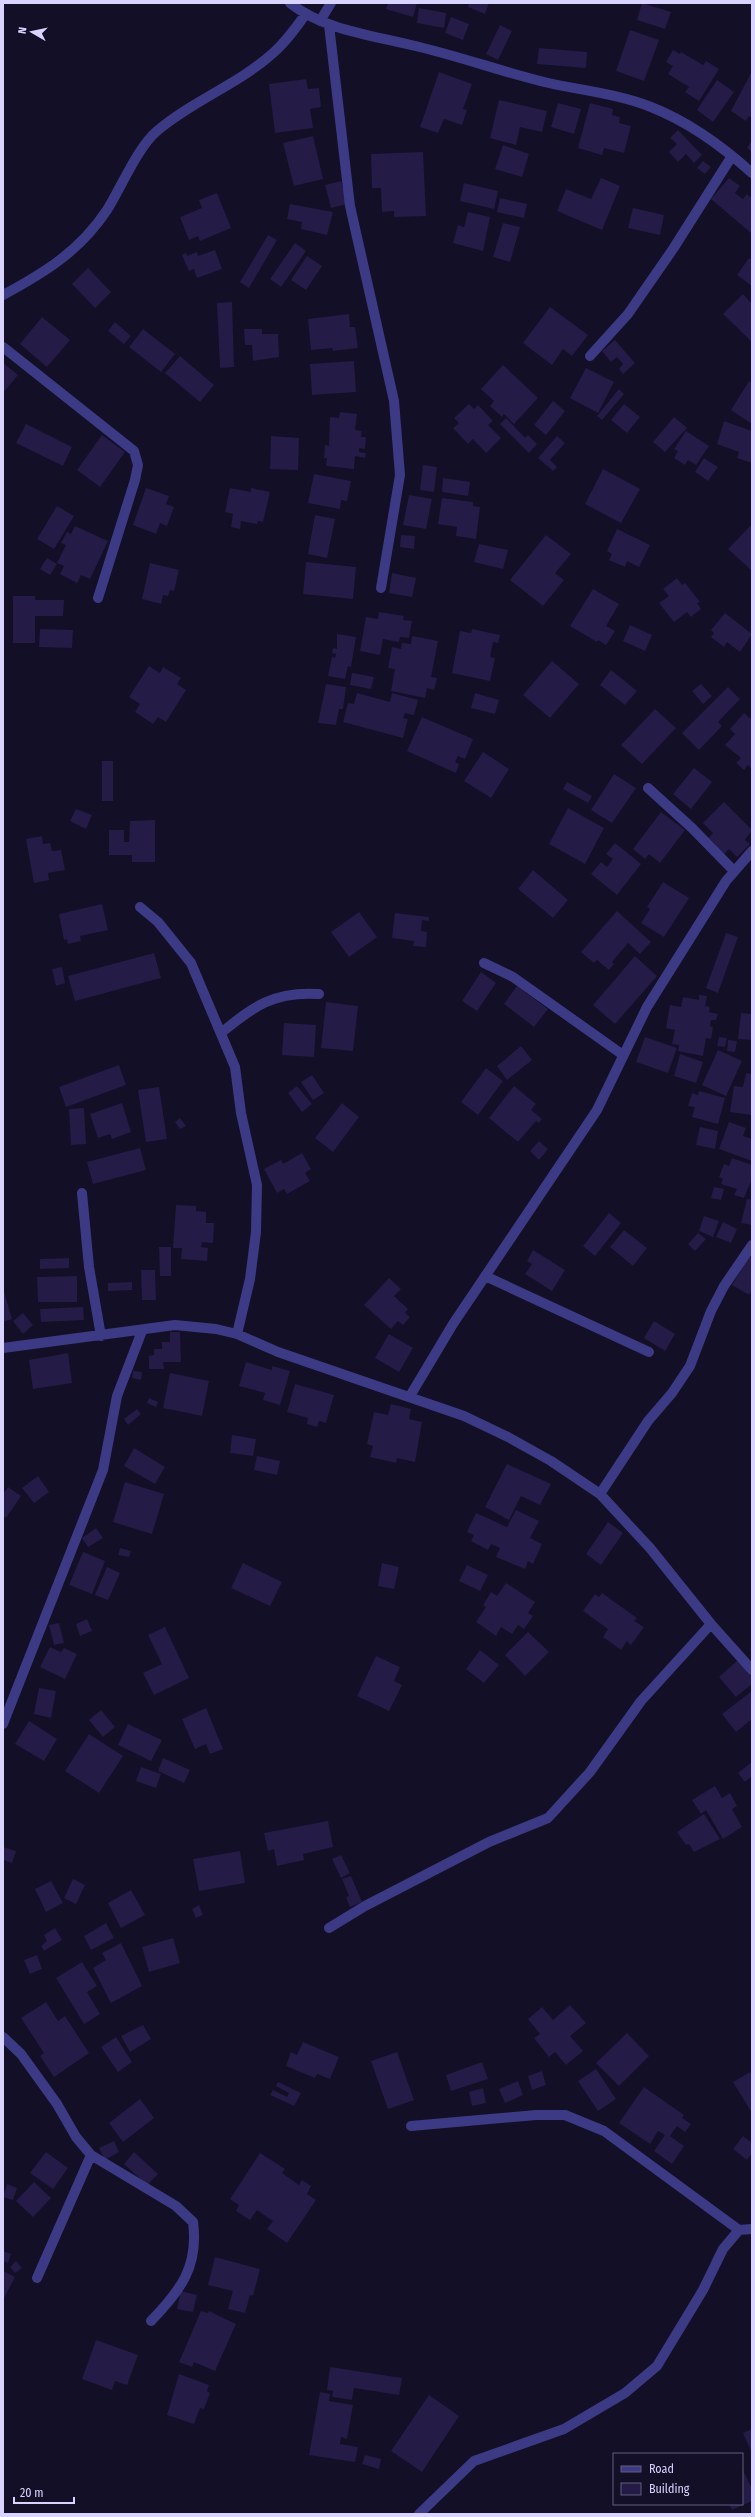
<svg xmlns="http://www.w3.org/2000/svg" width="755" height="2517" viewBox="0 0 755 2517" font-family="'Fira Sans Condensed',sans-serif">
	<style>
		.building { fill: #241b47 }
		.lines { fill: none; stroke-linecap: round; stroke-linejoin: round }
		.minor { stroke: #3d3a85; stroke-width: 10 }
	</style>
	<rect width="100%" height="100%" fill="#130f26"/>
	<path class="building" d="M388,3H417L413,17L386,9Z
		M469,3H489L485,14L468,7Z
		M642,3L671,12L665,29L637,20Z
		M419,8L446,13L444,28L417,23Z
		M451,17L469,24L463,40L445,33Z
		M500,25L512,31L498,60L486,54Z
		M630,30L659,40L644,81L616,71Z
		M539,48L587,52L586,68L537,64Z
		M673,50L680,54L681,52L703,65L706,61L719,69L699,101L685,92L689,87L668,74L673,66L666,62Z
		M439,72L472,84L463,109L467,110L462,125L444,119L438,133L420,127Z
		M751,73L752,118L749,116L746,121L731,111Z
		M306,79L308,89L319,88L321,107L310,109L313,128L275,133L269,84Z
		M717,80L734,92L713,122L697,110Z
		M499,100L547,111L542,132L520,127L516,145L490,138Z
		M558,103L581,109L574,134L551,127Z
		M590,103L613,109L612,115L620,117L619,123L631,126L624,153L604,148L602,155L578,148Z
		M678,130L702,155L694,163L686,154L678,162L669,152L677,144L670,138Z
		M313,136L323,179L294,186L283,143Z
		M752,140V152L747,148Z
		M503,145L529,154L522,177L495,169Z
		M423,152L426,216L394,217V211L382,212L381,188H372L371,154Z
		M703,161L711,167L705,174L697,168Z
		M601,178L620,186L602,230L557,211L566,189L591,199Z
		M729,178L740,186L735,193L743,199L747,194L752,199L751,233L711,199Z
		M341,181L347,204L331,208L325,185Z
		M464,183L498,191L494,209L460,201Z
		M217,193L231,228L200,241L198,236L189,240L180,217L202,208L199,200Z
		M500,198L527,204L524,218L497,212Z
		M290,204L333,212L327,235L301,229L302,222L287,219Z
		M633,208L664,215L660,235L628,228Z
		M468,212L490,217L483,251L453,243L458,225L464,227Z
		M503,223L520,227L510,262L493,257Z
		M268,235L277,240L249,288L240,282Z
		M295,243L306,251L281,287L270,279Z
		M215,250L222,269L197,278L194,269L189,271L182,255L186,253L187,256L197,252L198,256Z
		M307,256L322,266L306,290L291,280Z
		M749,258L752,260V286L737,275Z
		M88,268L111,292L95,308L72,284Z
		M743,294L752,304V342L723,314Z
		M232,302L234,367L220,368L217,303Z
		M550,307L588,335L572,356L563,349L552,365L523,343Z
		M349,314L350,327H355L358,348L333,351L332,348L311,350L308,319Z
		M42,317L70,340L47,367L20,344Z
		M115,322L131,336L124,344L108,331Z
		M143,329L175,354L161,372L129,347Z
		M244,329H262V334H278L279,357L253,361L252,345H245Z
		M615,340L635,363L623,374L619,369L623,364L617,357L611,362L602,351Z
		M180,356L214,385L200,402L165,373Z
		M354,361L356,392L312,395L310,364Z
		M3,363L18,375L3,393Z
		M503,365L538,398L514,424L504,414L502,417L490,406L494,401L481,389Z
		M586,368L614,382L598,413L570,398Z
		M749,381L752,383V424L731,410Z
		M619,389L624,394L602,420L597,416Z
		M553,401L565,411L546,435L534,425Z
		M469,404L474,409L478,405L493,421L488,425L501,438L486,453L473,439L468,444L453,428L459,423L454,418Z
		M624,404L640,417L627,433L611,420Z
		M340,412L357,414L355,430L362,431L361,437H366L365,449L359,448V452L366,453L365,458L355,456L354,469L326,466L327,458H324L325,445L329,446L330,417L339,418Z
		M674,417L687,428L665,452L653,442Z
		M506,418L525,438L528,435L537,444L529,453L500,424Z
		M724,421L752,431V463L737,458L739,452L717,444Z
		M26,424L72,447L63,466L16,443Z
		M686,431L709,446L696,465L688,460L685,465L674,458L678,451L674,449Z
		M102,435L125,452L100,487L77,470Z
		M271,436L299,438L298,470L270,469Z
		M557,436L565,443L550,460L557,467L553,471L538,458Z
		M704,458L718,467L708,481L695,472Z
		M423,465L437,467L434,492L420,490Z
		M603,469L640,489L621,523L585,504Z
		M314,474L351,481L347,501L341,500L340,509L308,503Z
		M443,478L470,482L468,496L442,492Z
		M146,488L169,496L166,504L174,507L167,526L160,523L156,534L133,525Z
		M230,488L251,492V488L270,492L263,522L258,521L257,524L241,521L240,529L231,527L233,514L225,512Z
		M409,495L432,499L426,529L403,525Z
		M442,498L473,502V506L480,507L476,539L456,536L457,527L438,524Z
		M57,506L74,516L54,549L37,539Z
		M315,515L335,519L327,558L308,554Z
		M752,524V569L751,570L728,549Z
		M75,526L108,541L90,579L81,575L77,583L60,574L64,566L57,563L66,545L61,543L67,532L71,534Z
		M617,529L650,545L639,567L627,561L625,567L609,560L612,554L607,551Z
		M401,535L415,536L414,549L400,547Z
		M546,535L571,554L555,573L564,580L543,606L510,580Z
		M479,544L508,550L503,569L474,562Z
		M47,558L57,564L50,575L40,569Z
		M306,562L356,567L353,599L303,594Z
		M150,563L179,570L174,591L170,590L168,596L163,595L161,604L142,599Z
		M392,573L416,578L412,597L389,593Z
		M677,578L682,585L685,583L700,602L697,603L701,609L691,617L687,612L674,622L659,603L669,596L663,589Z
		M593,589L619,604L606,626L615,631L606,645L598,640L597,642L570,626Z
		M13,596H35V600H64L63,616H35V643H13Z
		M379,612L404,616L403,620L412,621L409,638L400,637L399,642L383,639L380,655L360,651L366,617L378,619Z
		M725,613L752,634L740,652L727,642L724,647L711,637L714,633L711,630Z
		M630,625L652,635L645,651L623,641Z
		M40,629L73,630L72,648L39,647Z
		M472,629L500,635L498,643L493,642L490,657L495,658L490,681L452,673L460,631L471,633Z
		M337,634L356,637L351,667L348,666L345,679L328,676L332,657L335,658L336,654L332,653L333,648L337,649Z
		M412,636L438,641L431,677L437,678L434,690L427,688L425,698L391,691L395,669L388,668L392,647L401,649L402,643L411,644Z
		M552,661L579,684L550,718L523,695Z
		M149,666L160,673L163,667L181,678L177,684L186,690L166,722L158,717L153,724L135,712L140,704L129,697Z
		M611,670L637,691L625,705L600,685Z
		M352,673L374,677L371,689L350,685Z
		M326,684L346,687L343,709H339L336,725L318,723Z
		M701,684L712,696L703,704L692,691Z
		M728,687L740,699L718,722L722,726L699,750L682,733Z
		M357,693L390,702L392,693L418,700L414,715L405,713L403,718L408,719L403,738L343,722L348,703L354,704Z
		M475,693L499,700L495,714L471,708Z
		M655,709L676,728L642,764L621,745Z
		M744,713L752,720V769L748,765L744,770L736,763L741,758L725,745L735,734L730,729Z
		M422,717L473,739L465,759L458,756L455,762L459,764L456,773L407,751Z
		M483,752L509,769L491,798L464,781Z
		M102,761H113V801H102Z
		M694,768L712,782L691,809L673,794Z
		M614,774L636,788L612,823L591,810Z
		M567,782L592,796L588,803L563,789Z
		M724,802L752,830L745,840L750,844L737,857L729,849L724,854L709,838L713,833L703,823Z
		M568,808L604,828L585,864L549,844Z
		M76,809L92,815L86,829L70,821Z
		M661,812L685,830L660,863L649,854L645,859L633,849Z
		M155,820V862H132V855H109V830H124V842H129L130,821Z
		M42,836L43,844L50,843L52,851L61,850L65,870L48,873L49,880L34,883L26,839Z
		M615,843L641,864L617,895L591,874L601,862L607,867L613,859L606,854Z
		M533,870L568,900L553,918L518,889Z
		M663,882L689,898L664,937L641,923L650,909L647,907Z
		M102,904L108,930L80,936L81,941L68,944L67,939L64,940L59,914Z
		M617,911L651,942L640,954L628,943L612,962L614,964L609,970L597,960L594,963L581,952Z
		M359,912L377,937L349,957L331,932Z
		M395,913L429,917V921L422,920L421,931L427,932L426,947L413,946L414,941L392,938Z
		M726,933L738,937L718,993L706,988Z
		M154,953L161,978L75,1001L68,976Z
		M635,956L657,976L615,1024L593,1005Z
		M62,967L65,983L56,986L52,969Z
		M481,972L496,983L477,1011L462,1001Z
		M517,986L548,1009L534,1027L504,1004Z
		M699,995L707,996L705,1006L710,1007L709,1012L718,1014L716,1020H711L710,1026L713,1027L711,1039L706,1038L703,1056L678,1051L679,1045L672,1044L675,1030L666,1028L670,1005L681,1007L683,997L699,1000Z
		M326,1002L358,1006L353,1051L321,1048Z
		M741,1013L752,1014V1040L738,1039Z
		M284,1023L316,1025L314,1057L282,1055Z
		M645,1037L677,1048L668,1073L636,1062Z
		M719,1037L727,1038L725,1047L717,1046Z
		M728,1040L737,1041L735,1052L727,1051Z
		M521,1046L532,1060L507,1080L497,1066Z
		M718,1050L742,1061L726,1096L702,1085Z
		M680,1054L703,1062L696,1083L674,1076Z
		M119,1065L126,1085L66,1107L59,1087Z
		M486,1068L503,1081L478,1115L461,1102Z
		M746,1073L752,1074V1115L730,1112L734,1086L743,1087Z
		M312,1075L324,1093L313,1100L301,1082Z
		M297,1086L312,1104L302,1112L288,1093Z
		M514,1086L536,1104L531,1110L542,1119L539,1123L536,1121L518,1142L489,1118Z
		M159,1087L167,1139L146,1142L138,1090Z
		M699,1091L725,1098L718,1124L692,1117L695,1107L688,1106L692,1093L698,1095Z
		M122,1103L131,1132L112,1139L110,1134L98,1138L90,1114Z
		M342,1103L359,1117L333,1152L315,1138Z
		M84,1108L86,1144L71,1145L69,1109Z
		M180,1118L186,1126L180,1129L175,1122Z
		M729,1122L746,1128L743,1136L752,1139V1161L719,1149Z
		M700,1127L718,1131L715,1149L696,1145Z
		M539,1141L548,1149L539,1160L530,1151Z
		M140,1148L146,1170L93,1184L87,1162Z
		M302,1153L311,1169L305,1173L310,1181L287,1194L284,1189L277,1193L264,1169L281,1160L283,1164Z
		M732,1158L752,1165V1179L744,1198L734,1195L737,1189L721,1184L723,1179L719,1177L724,1164L729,1166Z
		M714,1187L724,1189L721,1200L711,1198Z
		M747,1199L752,1200V1225L741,1223Z
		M176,1205L196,1206V1211L206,1212V1223H214L213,1243L202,1242L201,1247L208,1248L207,1261L181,1259L182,1248H173Z
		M609,1213L621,1223L595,1256L583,1246Z
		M704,1216L719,1221L713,1237L699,1231Z
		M723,1222L737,1229L731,1243L716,1237Z
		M624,1230L647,1248L633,1266L610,1247Z
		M698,1233L706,1239L695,1251L688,1244Z
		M159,1247H171V1276H160Z
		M533,1250L565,1270L552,1291L525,1274L532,1264L527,1261Z
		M749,1257L752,1258V1290L749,1295L732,1285Z
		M69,1258V1268L40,1269V1259Z
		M141,1270H155L156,1300H142Z
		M77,1276V1302H38L37,1277Z
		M389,1278L401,1289L394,1296L408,1309L405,1313L410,1317L403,1325L398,1321L391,1329L364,1305Z
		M132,1282V1290L108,1291V1283Z
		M3,1288L12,1319L3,1322Z
		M83,1307L84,1320L41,1322L40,1309Z
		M23,1313L33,1325L23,1334L13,1321Z
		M654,1321L675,1334L665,1351L644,1338Z
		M170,1332H180L181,1362H163L164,1369H149V1356L154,1355V1349H162V1342H170Z
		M389,1334L413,1348L399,1372L375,1358Z
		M68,1353L72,1383L33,1389L29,1360Z
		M246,1362L272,1370V1366L290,1371L280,1405L263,1400L265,1393L239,1386Z
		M133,1371L142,1372L141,1380L132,1378Z
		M170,1373L209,1381L202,1416L163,1408Z
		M295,1384L334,1395L326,1423L319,1421L317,1427L307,1424L308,1418L287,1412Z
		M149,1398L158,1402L156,1407L147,1403Z
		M391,1404L411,1409L409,1419L422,1422L415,1462L397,1458L396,1463L370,1457L373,1446L367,1444L374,1412L388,1415Z
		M137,1409L141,1414L128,1425L124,1419Z
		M232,1435L256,1439L253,1456L230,1453Z
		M134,1448L165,1467L155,1484L124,1466Z
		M257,1456L280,1461L277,1475L254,1470Z
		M507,1464L551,1484L540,1505L521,1496L509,1520L485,1507Z
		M38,1476L49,1492L34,1503L22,1488Z
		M125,1482L164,1494L152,1534L113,1522Z
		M8,1487L21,1496L6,1518L3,1516V1494Z
		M516,1510L539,1521L530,1538L542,1544L533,1564L528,1561L525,1569L496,1557L500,1548L491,1544L488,1550L471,1541L474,1535L467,1532L476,1513L507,1527Z
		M608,1522L623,1533L601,1565L586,1554Z
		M96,1528L103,1538L88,1547L82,1538Z
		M120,1548L131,1551L129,1557L118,1555Z
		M83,1552L105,1561L92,1594L69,1585Z
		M243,1563L282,1582L270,1606L231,1588Z
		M382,1563L399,1567L394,1589L378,1586Z
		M467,1565L488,1575L480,1591L459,1581Z
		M107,1567L120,1573L108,1600L95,1595Z
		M506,1583L535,1602L528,1613L533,1616L524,1629L518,1625L512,1634L501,1627L496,1636L476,1622L486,1607L483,1605L491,1592L497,1596Z
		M602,1593L637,1618L634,1621L644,1627L631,1645L627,1641L621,1650L603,1637L608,1629L583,1611L595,1594L599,1597Z
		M87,1619L92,1631L80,1636L76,1624Z
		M59,1623L64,1643L54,1645L49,1625Z
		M165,1627L189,1678L154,1695L143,1673L162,1664L148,1635Z
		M528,1632L549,1652L525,1676L505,1655Z
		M50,1647L61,1652L64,1648L77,1654L65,1679L40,1667Z
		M480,1650L499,1665L484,1683L466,1669Z
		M376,1656L400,1667L394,1681L402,1685L389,1711L357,1696Z
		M738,1660L752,1677V1684L736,1697L719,1677Z
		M39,1688L56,1691L51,1718L34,1714Z
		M752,1691V1719L736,1732L722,1714Z
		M206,1708L223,1749L210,1754L206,1744L195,1749L182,1719Z
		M101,1710L115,1727L103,1737L89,1720Z
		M29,1721L57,1739L44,1761L15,1744Z
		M128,1724L162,1740L151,1761L118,1745Z
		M89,1734L123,1756L99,1793L65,1771Z
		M163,1758L190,1770L184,1783L158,1771Z
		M752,1762V1776L745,1782L738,1773Z
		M141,1767L161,1774L156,1788L136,1781Z
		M715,1786L722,1798L730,1793L737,1806L732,1809L742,1827L723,1839L706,1810L701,1814L692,1800Z
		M704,1814L720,1839L694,1852L689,1844L686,1845L677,1832Z
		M328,1821L333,1847L303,1854L304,1860L277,1866L274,1849L268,1851L264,1833Z
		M3,1847L16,1851L12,1863L3,1860Z
		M240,1851L245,1883L199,1891L193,1859Z
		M341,1855L350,1873L341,1878L332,1859Z
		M351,1876L362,1902L350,1907L346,1897L349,1896L342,1879Z
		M73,1879L85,1885L76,1904L64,1898Z
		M51,1881L63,1903L46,1912L35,1889Z
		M131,1890L145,1915L121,1928L108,1903Z
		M199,1905L203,1915L196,1918L192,1909Z
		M106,1923L114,1938L91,1950L84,1936Z
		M55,1928L62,1940L44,1951L41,1946L47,1941L44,1935Z
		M173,1938L180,1963L149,1972L142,1947Z
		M121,1943L142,1986L111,2003L93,1968L106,1960L102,1953Z
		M37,1955L42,1969L30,1974L24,1960Z
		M82,1962L97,1986L87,1992L100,2014L84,2024L56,1978Z
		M46,2002L58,2021L65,2016L89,2053L54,2077L40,2056L44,2053L21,2018Z
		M570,2005L586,2023L570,2036L583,2051L566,2065L555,2052L549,2057L534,2038L540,2034L528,2019L542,2007L553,2020Z
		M143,2025L151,2039L130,2052L121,2036Z
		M627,2033L649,2056L619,2086L596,2063Z
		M116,2037L132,2062L118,2072L101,2047Z
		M303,2042L339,2057L330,2079L317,2074L315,2078L286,2066L291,2052L297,2055Z
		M397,2052L414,2100L388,2109L371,2061Z
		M482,2062L488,2079L451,2091L446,2075Z
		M596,2069L616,2099L598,2111L578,2081Z
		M542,2071L546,2085L532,2090L528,2076Z
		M750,2072L752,2075V2113L733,2082Z
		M518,2081L523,2095L505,2103L499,2089Z
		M278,2082L301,2093L294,2106L270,2095L273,2090L287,2097L289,2093L276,2086Z
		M644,2087L684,2115L682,2118L691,2124L685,2132L677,2126L670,2136L684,2146L672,2164L654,2151L665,2135L658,2131L650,2144L619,2123Z
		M483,2088L486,2103L472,2106L469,2092Z
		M140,2099L154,2118L123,2142L109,2123Z
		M743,2136L752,2143V2153L747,2160L733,2149Z
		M114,2141L119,2152L105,2160L99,2148Z
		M46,2152L68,2168L53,2189L30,2173Z
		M134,2152L158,2174L147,2185L124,2164Z
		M260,2153L285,2169L282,2173L299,2185L302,2180L311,2186L307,2194L316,2200L287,2243L267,2229L273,2221L257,2210L250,2220L236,2211L239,2205L230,2199Z
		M34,2182L51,2198L33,2217L16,2201Z
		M7,2184L17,2188L13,2200L3,2197Z
		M3,2251L11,2254L8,2263L3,2261Z
		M215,2257L260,2269L253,2296L250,2295L245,2313L228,2309L233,2291L208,2285Z
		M16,2261L22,2268L15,2273L10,2267Z
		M3,2271L15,2277L3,2300Z
		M181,2291L197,2295L193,2312L177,2309Z
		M201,2311L208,2313L209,2311L236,2324L215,2371L194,2362L192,2367L179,2362Z
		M96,2340L138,2355L127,2385L115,2381L112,2390L82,2379Z
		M330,2367L402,2378L399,2395L354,2388L352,2400L332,2397L333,2391L327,2390Z
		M179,2374L209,2385L207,2391L210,2393L204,2409L200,2408L194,2424L167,2415Z
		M320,2392L330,2394L329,2401L353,2405L347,2439L341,2437L340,2444L358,2447L355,2462L309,2455Z
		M429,2395L459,2416L422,2472L391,2451Z
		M752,2429V2453L743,2433Z
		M365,2455L381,2459L379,2469L362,2464Z
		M742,2468L752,2489V2501L732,2510L729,2504H742Z"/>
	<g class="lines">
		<path class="minor" d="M290,3C324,30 370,35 411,45C455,55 497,70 540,81C576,90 616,93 651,107C689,122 722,146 752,173
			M320,21L331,3
			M329,25L350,206L394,401L400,475L381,588
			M3,295C44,273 80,251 107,210C121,188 137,148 157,131C192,101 237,85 272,54C285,43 295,29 305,15
			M3,347L134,451L138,465L135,480L98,598
			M590,356L628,314L673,249L732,156
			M648,788L692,828L734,871
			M140,907L158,922L191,963L235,1067L241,1113L257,1185L256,1232L250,1279L237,1334
			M484,963L513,977L623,1055
			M221,1033C254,1006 274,991 319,994
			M82,1193L89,1267L101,1336
			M485,1276L649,1352
			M3,1348L175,1325L216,1329L237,1334L278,1352L464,1416L508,1437L551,1461L600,1494L650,1548L711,1624L752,1670
			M410,1396L453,1324L597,1110L647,1007L726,881L752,851
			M600,1494L648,1421L672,1393L690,1366L711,1311L724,1286L752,1245
			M3,1724L103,1470L117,1396L142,1331
			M329,1928L365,1906L489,1842L548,1818L590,1772L641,1701L711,1624
			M3,2037L21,2054L57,2104L76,2137L91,2155L176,2206L193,2222C199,2267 180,2291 151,2321
			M411,2126L536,2115H565L604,2131L739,2230
			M37,2278L91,2155
			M419,2514L474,2461L564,2429L625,2393L657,2366L703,2290L723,2249L739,2230L752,2229"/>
	</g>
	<rect width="755" height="2517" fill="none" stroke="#d9d4ff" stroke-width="8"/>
	<rect x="613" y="2453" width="130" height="52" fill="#130f26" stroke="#625e7d"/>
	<rect x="621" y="2466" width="20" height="6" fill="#3d3a85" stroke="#625e7d"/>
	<text x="649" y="2473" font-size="12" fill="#d9d4ff">Road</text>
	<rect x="621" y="2483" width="20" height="12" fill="#241b47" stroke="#625e7d"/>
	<text x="649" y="2493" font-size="12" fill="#d9d4ff">Building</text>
	<g transform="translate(32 32) rotate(279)" stroke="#130f26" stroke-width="3" paint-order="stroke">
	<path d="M0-3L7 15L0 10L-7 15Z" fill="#d9d4ff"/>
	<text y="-6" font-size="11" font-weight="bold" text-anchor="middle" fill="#d9d4ff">N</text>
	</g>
	<path d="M14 2497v6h60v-6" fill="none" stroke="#d9d4ff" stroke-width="2"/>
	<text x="20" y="2497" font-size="12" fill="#d9d4ff" stroke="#130f26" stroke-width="3" paint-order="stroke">20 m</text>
</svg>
